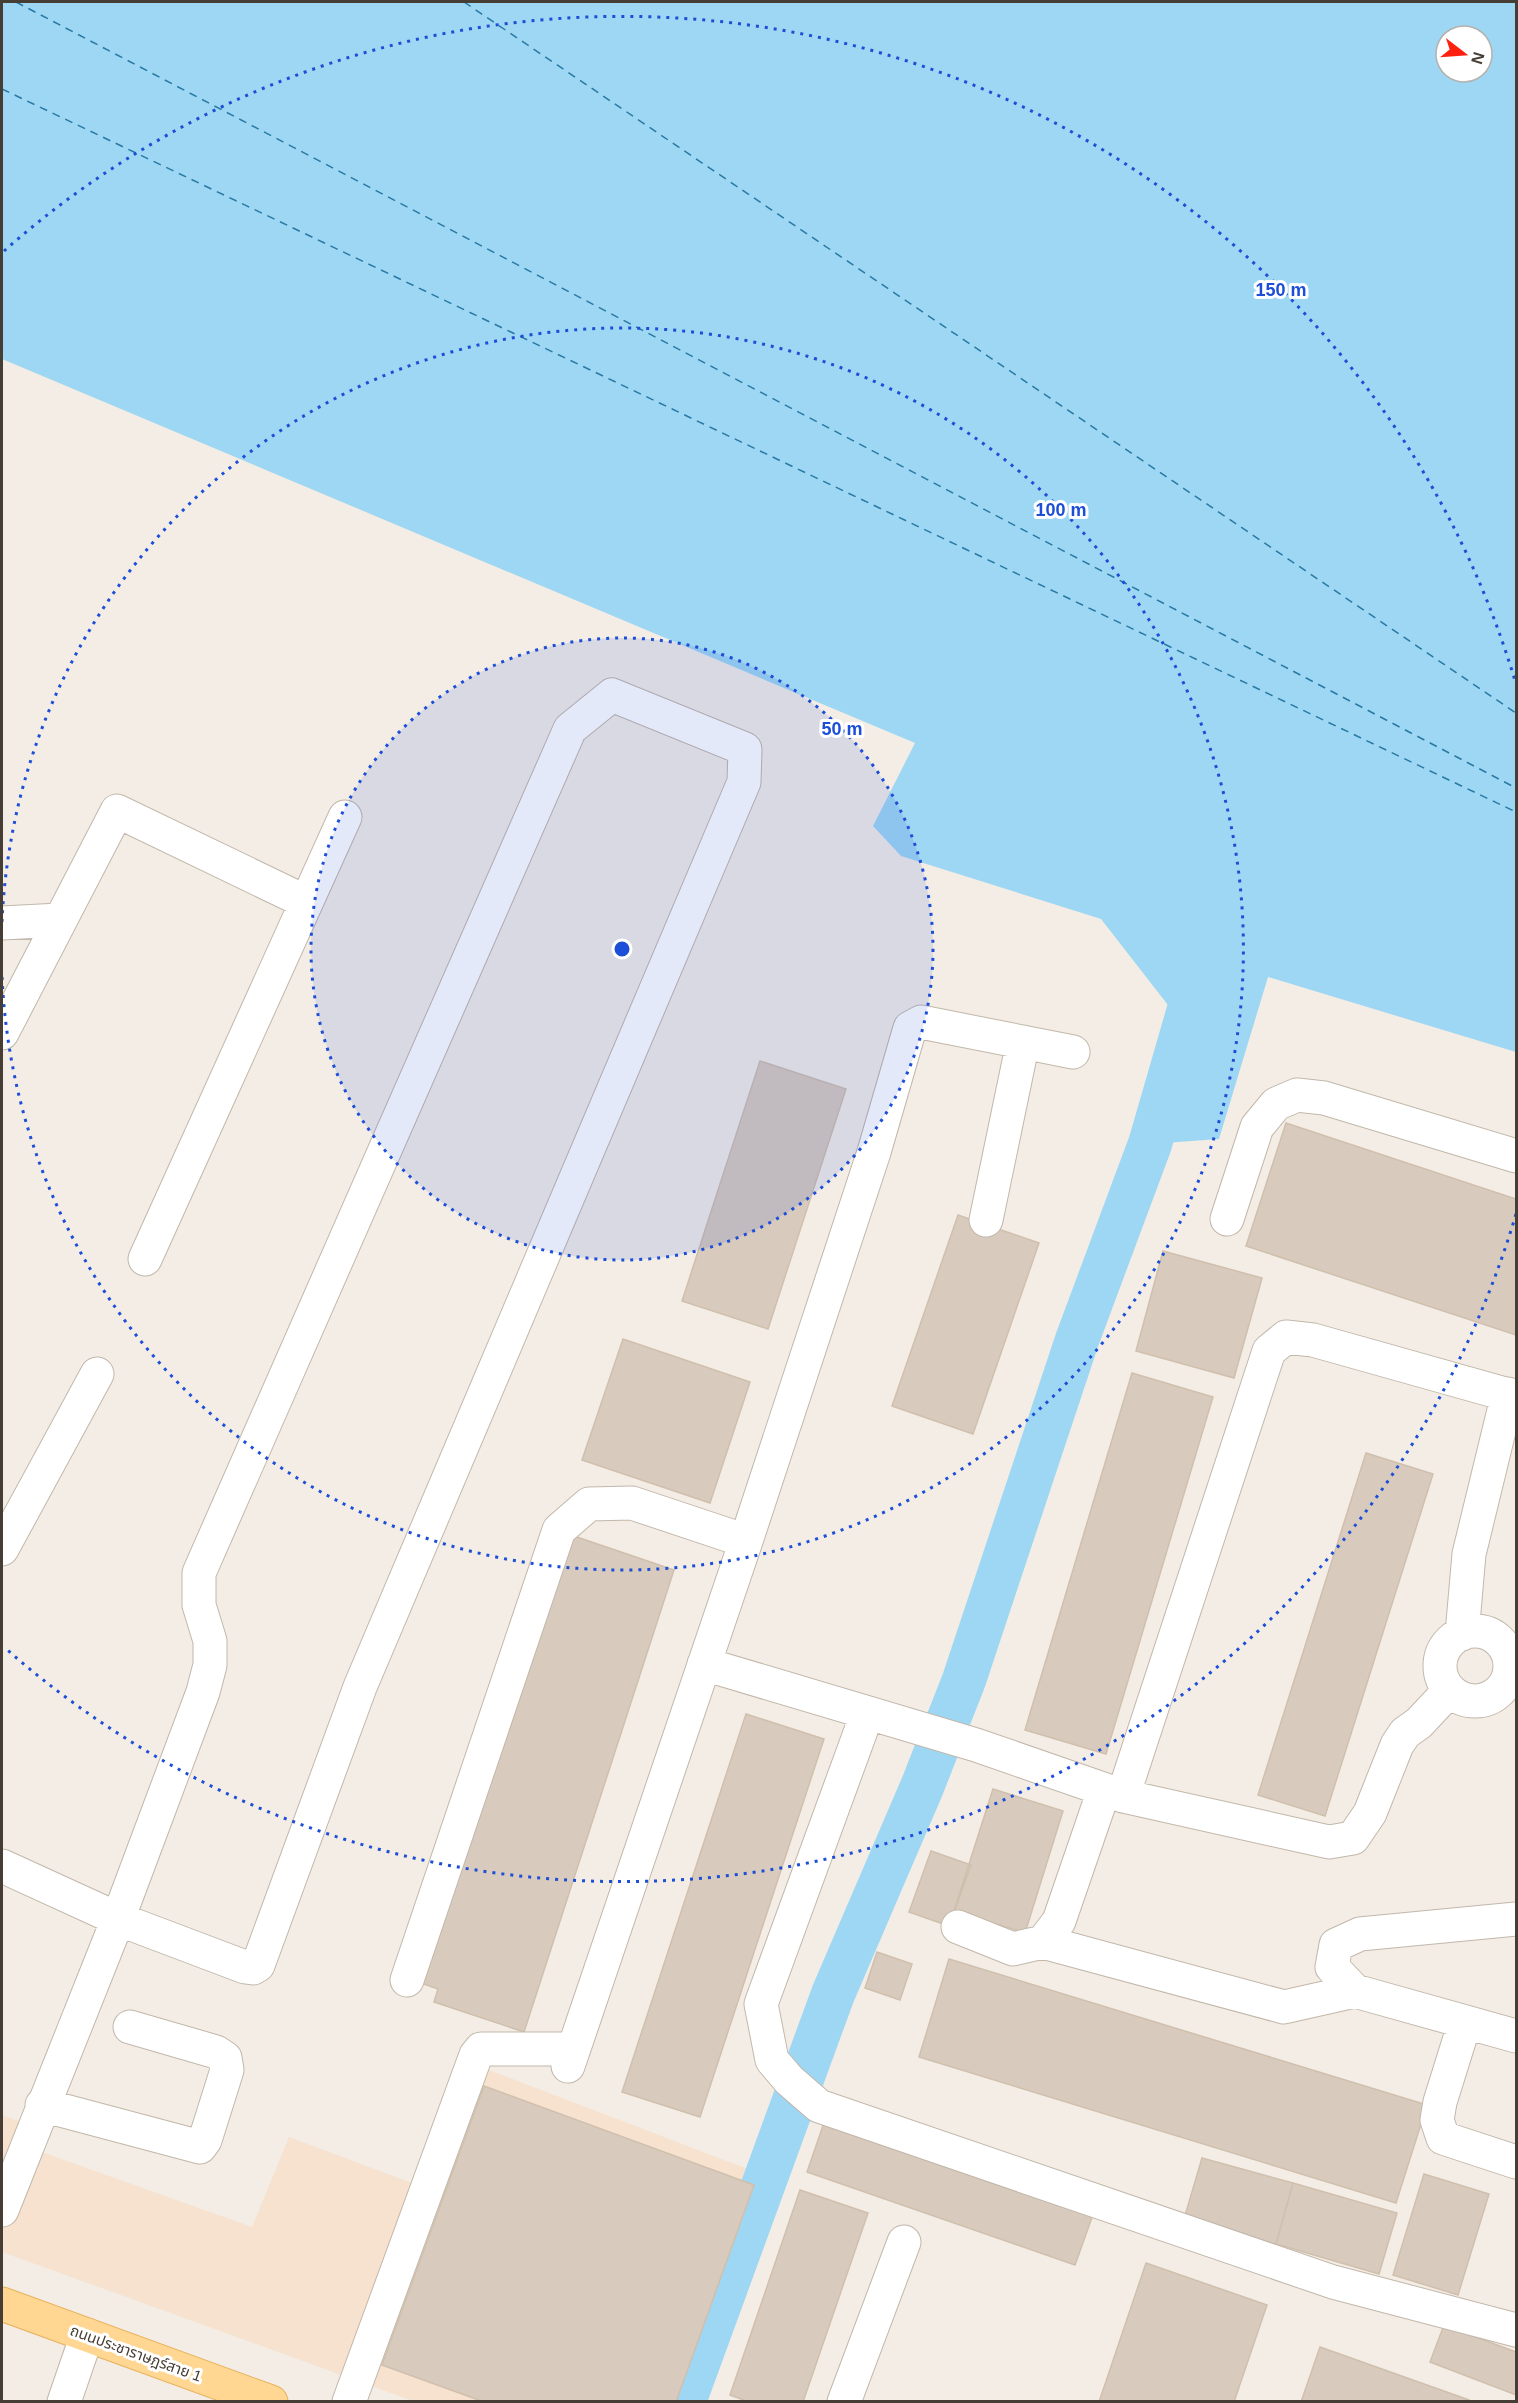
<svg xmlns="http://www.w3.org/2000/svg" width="1518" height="2403" viewBox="0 0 1518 2403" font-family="Helvetica,'Noto Sans Thai',sans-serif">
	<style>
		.commercial { fill: #f6e2cf }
		.water { fill: #9ed7f3; fill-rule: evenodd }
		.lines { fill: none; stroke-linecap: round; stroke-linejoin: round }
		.canal { stroke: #9ed7f3; stroke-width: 44 }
		.ferry { stroke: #287aa5; stroke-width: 1.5; stroke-dasharray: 8 6; stroke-linecap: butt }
		.building { fill: #d8cbbd; stroke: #d0bfad; stroke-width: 1.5 }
		.minor-casing { stroke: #c2b7aa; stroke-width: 35 }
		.major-casing { stroke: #e8b35e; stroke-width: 35 }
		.minor { stroke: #fff; stroke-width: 33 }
		.major { stroke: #ffd792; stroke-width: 33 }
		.ring { fill: none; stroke: #1d4ed8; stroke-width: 3; stroke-dasharray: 3 6 }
		.labels { text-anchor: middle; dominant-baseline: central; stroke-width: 6; stroke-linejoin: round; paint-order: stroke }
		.street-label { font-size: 15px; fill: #463d34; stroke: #fff }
		.centre { fill: #1d4ed8; stroke: #fff; stroke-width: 3 }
		.ring-label { font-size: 18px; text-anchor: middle; font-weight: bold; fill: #1d4ed8; stroke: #fff; stroke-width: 6; stroke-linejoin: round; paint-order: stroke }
	</style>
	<rect width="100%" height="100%" fill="#f3ede5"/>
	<path class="commercial" d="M484,2068L758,2173L674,2401H413L2,2252V2115L46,2131L39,2151L252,2227L289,2137L436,2192Z"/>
	<path class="water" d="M2,2H1516V1052L1268,977L1219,1139L1150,1144L1172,1119L1189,1032L1101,919L901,856L873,826L915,743L2,359ZM1446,36H1482V72H1446Z"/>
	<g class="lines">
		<path class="canal" d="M684,2402L833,1994L922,1787L964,1680L1077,1340L1150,1144L1201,968"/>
		<path class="ferry" d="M16,2L1516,788
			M464,2L1516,713
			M2,89L1516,812"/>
	</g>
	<path class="building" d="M760,1061L846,1089L768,1329L682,1301Z
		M1286,1123L1516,1199V1335L1246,1246Z
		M958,1215L1039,1243L973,1434L892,1406Z
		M1163,1251L1262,1278L1234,1378L1136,1351Z
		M623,1339L750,1382L710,1503L582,1460Z
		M1132,1373L1213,1397L1106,1754L1025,1730Z
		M1366,1453L1433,1474L1325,1816L1258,1795Z
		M568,1534L674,1570L524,2032L434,2002L438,1989L421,1983Z
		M746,1714L824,1739L700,2117L622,2092Z
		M993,1789L1063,1811L1025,1933L954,1911Z
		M931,1851L971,1865L949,1926L909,1912Z
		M877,1952L912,1964L900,2000L865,1988Z
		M949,1959L1427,2105L1396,2203L919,2057Z
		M484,2086L754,2185L676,2402H484L382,2365Z
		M826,2117L1095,2209L1075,2265L807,2172Z
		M1202,2158L1293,2183L1276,2244L1184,2219Z
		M1424,2174L1489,2194L1458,2295L1393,2275Z
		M1293,2183L1397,2213L1379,2274L1276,2244Z
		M800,2190L868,2213L803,2402H749L730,2395Z
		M1146,2263L1267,2305L1234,2402H1099Z
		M1444,2325L1516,2352V2395L1430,2362Z
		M1320,2347L1469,2400L1468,2402H1301Z"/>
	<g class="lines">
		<g class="minor-casing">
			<path id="minor" d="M2,923L60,920
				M2,1033L117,811L306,902
				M1227,1219L1257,1127L1276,1104L1297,1095L1324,1098L1516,1156
				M986,1220L1023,1042
				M145,1259L345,817
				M2,1549L97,1374
				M1440 1666a35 35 0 1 1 70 0a35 35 0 1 1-70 0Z
				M1462,1634L1469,1554L1508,1394
				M704,1664L976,1745L1123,1796L1329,1842L1353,1838L1370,1813L1397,1745L1405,1733L1419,1723L1449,1691
				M867,1714L761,2004L772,2060L789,2080L819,2106L1333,2282L1516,2330
				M1123,1796L1269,1351L1286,1337L1313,1340L1516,1397
				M2,1866L118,1919L245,1967L253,1968L258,1965L360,1687L744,782L745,749L612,695L570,729L199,1573V1605L210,1641V1665L203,1692L118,1919L2,2210
				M1516,1919L1360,1934L1336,1945L1332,1967L1355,1991L1516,2036
				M958,1927L1013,1949L1043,1942L1059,1921L1104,1790
				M1043,1942L1284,2007L1355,1991
				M407,1980L559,1530L589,1504L632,1503L746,1541
				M1465,2022L1440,2102L1437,2120L1443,2138L1516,2162
				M568,2066L746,1541L874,1152L910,1028L921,1022L1073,1052
				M42,2105L200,2147L205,2140L227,2070L225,2058L216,2052L130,2027
				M64,2402L87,2335
				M349,2402L476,2055L481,2049H573
				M844,2402L904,2242"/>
		</g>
		<g class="major-casing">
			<path id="major" d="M2,2304L271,2402"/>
		</g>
		<use href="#minor" class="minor"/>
		<use href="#major" class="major"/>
	</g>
	<circle cx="622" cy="949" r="311" fill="#1d4ed8" fill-opacity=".12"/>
	<g class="ring">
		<circle cx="622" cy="949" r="311"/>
		<path d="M2 922A621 621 0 1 1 2 976"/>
		<path d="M1516 1214A932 932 0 0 1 4 1647M4 251A932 932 0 0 1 1516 684"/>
	</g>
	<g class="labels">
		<g class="street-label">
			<text transform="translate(136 2353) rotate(20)">ถนนประชาราษฎร์สาย 1</text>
		</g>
	</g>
	<circle cx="622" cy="949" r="9" class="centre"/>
	<g class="ring-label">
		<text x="1281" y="296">150 m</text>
		<text x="1061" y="516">100 m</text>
		<text x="842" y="735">50 m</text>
	</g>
	<rect width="1518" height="2403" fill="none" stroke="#463d34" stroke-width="6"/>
	<g transform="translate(1464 54) rotate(107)"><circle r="28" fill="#ffffff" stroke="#b5b1ae" stroke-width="1.5"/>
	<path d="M0-4.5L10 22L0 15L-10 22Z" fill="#ff2010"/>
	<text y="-9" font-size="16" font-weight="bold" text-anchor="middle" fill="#463d34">N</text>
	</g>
</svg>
